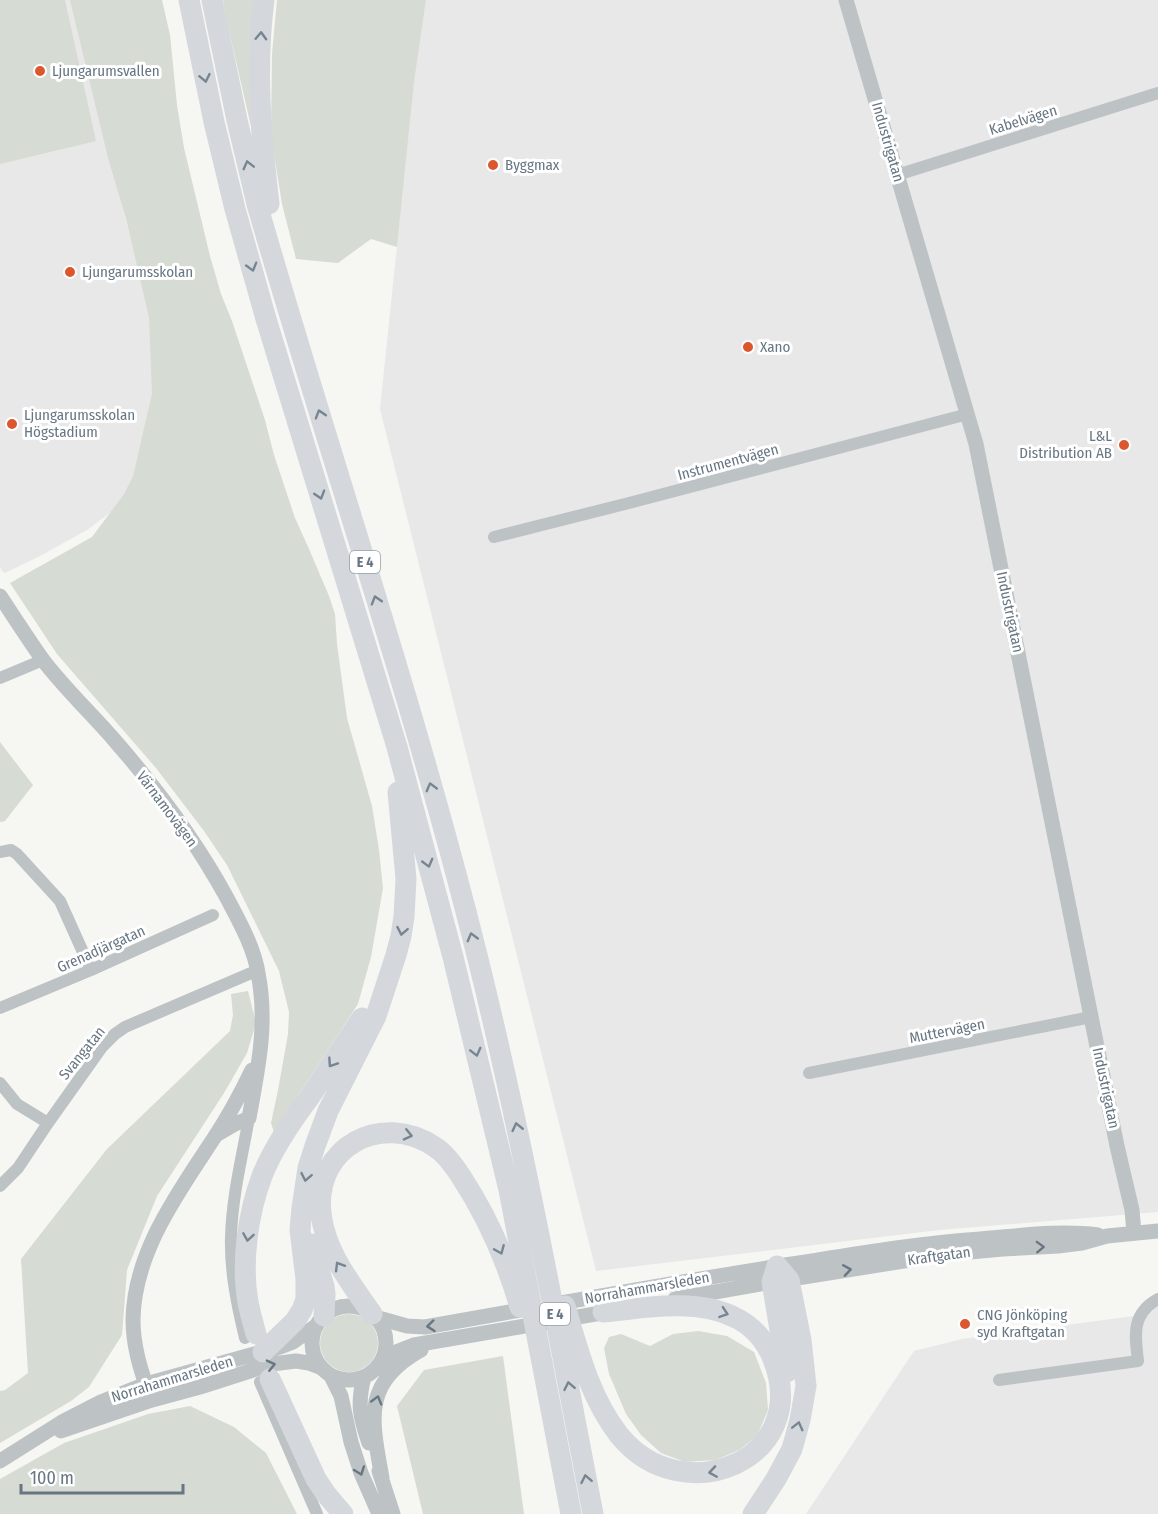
<svg xmlns="http://www.w3.org/2000/svg" width="1158" height="1514" viewBox="0 0 1158 1514" font-family="'Fira Sans Condensed',sans-serif">
	<style>
		.built { fill: #e7e8e7 }
		.green { fill: #d6dbd3 }
		.lines { fill: none; stroke-linecap: round; stroke-linejoin: round }
		.minor { stroke: #bdc2c5; stroke-width: 12 }
		.tertiary { stroke: #bdc2c5; stroke-width: 15 }
		.motorway { stroke: #d4d8dc; stroke-width: 21 }
		.oneway { stroke: #778590 }
		.oneway2 { stroke: #677683 }
		.poi-dot { fill: #dc572d; stroke: #fff; stroke-width: 2 }
		.labels { text-anchor: middle; dominant-baseline: central; stroke-width: 6; stroke-linejoin: round; paint-order: stroke }
		.shield { fill: #fff; stroke: #959fa8; stroke-width: 1.5 }
		.shield-label { font-size: 14px; font-weight: bold; fill: #677683 }
		.poi-label { font-size: 15px; fill: #677683; stroke: #fff; text-anchor: start }
		.street-label { font-size: 15px; fill: #677683; stroke: #fff }
	</style>
	<rect width="100%" height="100%" fill="#f6f6f3"/>
	<path class="built" d="M0,0H71L150,317L153,393L133,476L125,493L111,512L87,530L40,556L5,573L2,571L0,567Z
		M426,0H1158V1212L939,1230L596,1271L380,409L414,83Z
		M1158,1306V1514H806L914,1351L962,1339L1149,1314Z"/>
	<path class="green" d="M0,0H65L96,141L0,164Z
		M70,0H162L170,35L177,105L184,148L210,256L221,294L232,321L265,420L274,455L295,518L309,549L329,596L335,614L337,644L347,718L372,806L379,850L383,888L371,957L358,1004L274,1132L271,1123L278,1090L288,1034L289,1012L279,971L227,865L204,831L156,768L57,654L10,583L92,537L124,494L133,476L152,394L149,317L126,219L108,158Z
		M223,0H258L255,144L225,13Z
		M277,0H426L414,83L397,247L371,239L338,263L296,259L282,204L271,135L272,54Z
		M0,742L33,785L5,821L0,822Z
		M248,991L256,1023L247,1053L224,1093L157,1196L127,1270L122,1335L89,1387L71,1401L0,1443V1391L5,1390L28,1373L21,1259L107,1149L230,1031L233,1015L231,994Z
		M320 1343a29 29 0 1 1 58 0a29 29 0 1 1-58 0Z
		M698,1331L727,1336L754,1352L766,1383L768,1410L757,1436L739,1450L716,1460L685,1462L661,1453L641,1435L626,1414L609,1374L604,1348L609,1337L621,1334L650,1346L673,1334Z
		M503,1356L524,1514H423L397,1406L424,1370Z
		M190,1406L234,1427L266,1453L297,1514H0V1479L64,1443L148,1414Z"/>
	<g class="lines">
		<path class="minor" d="M897,175L1158,93
			M494,537L629,503L968,414
			M0,678L43,660
			M0,852L11,850L17,854L60,901L91,970
			M0,1008L91,970L213,915
			M809,1073L1091,1017
			M0,1083L17,1104L48,1123
			M0,1186L18,1168L48,1123L102,1047L115,1034L125,1027L258,970
			M245,1338C237,1305 230,1271 231,1237C232,1197 242,1157 249,1118
			M999,1380L1138,1361C1135,1335 1131,1314 1158,1299
			M260,1382L317,1514"/>
		<path class="tertiary" d="M846,0L976,444L1117,1146L1132,1210L1134,1233
			M0,596C14,617 28,639 43,660C65,689 92,714 116,742C157,789 197,843 227,898C239,921 254,947 258,973C268,1024 258,1068 249,1118L233,1125L216,1135
			M675,1299L772,1282L948,1254L1003,1249L1058,1246L1082,1243L1107,1236L1158,1231
			M555,1304C640,1289 726,1274 812,1261C868,1252 923,1243 980,1239C1019,1236 1059,1230 1098,1235
			M312 1343a37 37 0 1 1 74 0a37 37 0 1 1-74 0Z
			M375,1317L407,1326L425,1327L531,1308
			M381,1362L396,1352L414,1345L613,1311
			M331,1376L341,1396L351,1442L361,1473L379,1514
			M364,1377C357,1404 360,1417 369,1443
			M152,1400C142,1376 133,1347 133,1320C134,1252 178,1193 214,1138C228,1117 241,1093 252,1070
			M61,1431L152,1400L200,1387L272,1364L296,1361L309,1363L322,1368
			M0,1461L62,1422L101,1402L146,1384L280,1347L293,1342L317,1325
			M379,1471L393,1514
			M382,1478C372,1421 361,1383 421,1350"/>
		<path class="motorway" d="M189,0L214,122L235,209L266,319L397,747L453,957L509,1190L571,1514
			M212,0L237,120L257,204C329,455 414,702 477,955C523,1140 557,1327 593,1514
			M264,0C255,68 261,136 269,204
			M311,1244L324,1286L325,1294L324,1316
			M777,1266L772,1282L787,1372
			M565,1306C578,1350 590,1398 619,1435C683,1514 813,1459 773,1359C766,1341 752,1325 734,1317C696,1298 644,1308 603,1312
			M372,1314C351,1283 325,1252 321,1213C314,1147 381,1111 435,1147C446,1154 455,1167 462,1178C488,1218 507,1262 520,1307
			M256,1334C253,1323 250,1313 248,1302C241,1263 248,1213 262,1176C273,1148 291,1122 309,1098C327,1071 344,1044 362,1018
			M263,1352L295,1321L302,1310L306,1299V1279L300,1230L302,1208L308,1168L315,1146L328,1111L376,1016L396,955L401,936L404,917L406,879L398,792
			M270,1379L316,1479L326,1494L343,1514
			M753,1514L776,1479L792,1449L800,1420L806,1386L801,1340L789,1280L777,1266"/>
	</g>
	<defs><path id="oneway-chevron" d="M-2-3.5L2.5 0L-2 3.5" fill="none" stroke-width="1.6" stroke-linecap="round" stroke-linejoin="round" transform="scale(1.5)"/></defs>
	<g class="oneway">
		<use href="#oneway-chevron" transform="translate(261 36) rotate(-88)"/>
		<use href="#oneway-chevron" transform="translate(205 78) rotate(78)"/>
		<use href="#oneway-chevron" transform="translate(248 165) rotate(-104)"/>
		<use href="#oneway-chevron" transform="translate(252 267) rotate(74)"/>
		<use href="#oneway-chevron" transform="translate(320 414) rotate(-107)"/>
		<use href="#oneway-chevron" transform="translate(320 495) rotate(73)"/>
		<use href="#oneway-chevron" transform="translate(376 600) rotate(-107)"/>
		<use href="#oneway-chevron" transform="translate(431 787) rotate(-105)"/>
		<use href="#oneway-chevron" transform="translate(428 863) rotate(75)"/>
		<use href="#oneway-chevron" transform="translate(402 931) rotate(101)"/>
		<use href="#oneway-chevron" transform="translate(472 937) rotate(-105)"/>
		<use href="#oneway-chevron" transform="translate(476 1052) rotate(76)"/>
		<use href="#oneway-chevron" transform="translate(332 1063) rotate(124)"/>
		<use href="#oneway-chevron" transform="translate(517 1127) rotate(-103)"/>
		<use href="#oneway-chevron" transform="translate(408 1135) rotate(13)"/>
		<use href="#oneway-chevron" transform="translate(306 1177) rotate(101)"/>
		<use href="#oneway-chevron" transform="translate(248 1237) rotate(99)"/>
		<use href="#oneway-chevron" transform="translate(500 1250) rotate(67)"/>
		<use href="#oneway-chevron" transform="translate(339 1266) rotate(-121)"/>
		<use href="#oneway-chevron" transform="translate(724 1313) rotate(19)"/>
		<use href="#oneway-chevron" transform="translate(569 1386) rotate(-101)"/>
		<use href="#oneway-chevron" transform="translate(798 1426) rotate(-76)"/>
		<use href="#oneway-chevron" transform="translate(713 1472) rotate(171)"/>
		<use href="#oneway-chevron" transform="translate(586 1479) rotate(-101)"/>
	</g>
	<g class="oneway2">
		<use href="#oneway-chevron" transform="translate(1040 1247) rotate(-2)"/>
		<use href="#oneway-chevron" transform="translate(847 1270) rotate(-9)"/>
		<use href="#oneway-chevron" transform="translate(431 1326) rotate(174)"/>
		<use href="#oneway-chevron" transform="translate(271 1365) rotate(-13)"/>
		<use href="#oneway-chevron" transform="translate(377 1400) rotate(-74)"/>
		<use href="#oneway-chevron" transform="translate(360 1471) rotate(70)"/>
	</g>
	<g class="poi-dot">
		<circle cx="40" cy="71" r="6"/>
		<circle cx="493" cy="165" r="6"/>
		<circle cx="70" cy="272" r="6"/>
		<circle cx="748" cy="347" r="6"/>
		<circle cx="12" cy="424" r="6"/>
		<circle cx="1124" cy="445" r="6"/>
		<circle cx="965" cy="1324" r="6"/>
	</g>
	<g class="labels">
		<g class="shield">
			<rect x="350" y="551" width="30" height="22" rx="4.5"/>
			<rect x="540" y="1303" width="30" height="22" rx="4.5"/>
		</g>
		<g class="shield-label">
			<text x="365" y="562">E 4</text>
			<text x="555" y="1314">E 4</text>
		</g>
		<g class="poi-label">
			<text x="52" y="71">Ljungarumsvallen</text>
			<text x="505" y="165">Byggmax</text>
			<text x="82" y="272">Ljungarumsskolan</text>
			<text x="760" y="347">Xano</text>
			<text x="24" y="415">Ljungarumsskolan<tspan x="24" dy="17">Högstadium</tspan></text>
			<text x="1112" y="436" text-anchor="end">L&amp;L<tspan x="1112" dy="17">Distribution AB</tspan></text>
			<text x="977" y="1315">CNG Jönköping<tspan x="977" dy="17">syd Kraftgatan</tspan></text>
		</g>
		<g class="street-label">
			<text transform="translate(1023 120) rotate(-17)">Kabelvägen</text>
			<text transform="translate(888 142) rotate(74)">Industrigatan</text>
			<text transform="translate(728 462) rotate(-15)">Instrumentvägen</text>
			<text transform="translate(1010 612) rotate(78)">Industrigatan</text>
			<text transform="translate(167 809) rotate(53)">Värnamovägen</text>
			<text transform="translate(101 949) rotate(-24)">Grenadjärgatan</text>
			<text transform="translate(947 1031) rotate(-11)">Muttervägen</text>
			<text transform="translate(82 1053) rotate(-51)">Svangatan</text>
			<text transform="translate(1106 1088) rotate(78)">Industrigatan</text>
			<text transform="translate(939 1256) rotate(-8)">Kraftgatan</text>
			<text transform="translate(647 1288) rotate(-10)">Norrahammarsleden</text>
			<text transform="translate(172 1379) rotate(-17)">Norrahammarsleden</text>
		</g>
	</g>
	<path d="M21 1484v9h162v-9" fill="none" stroke="#677683" stroke-width="3"/>
	<text x="30" y="1484" font-size="18" fill="#677683" stroke="#ffffff" stroke-width="4.5" paint-order="stroke">100 m</text>
</svg>
